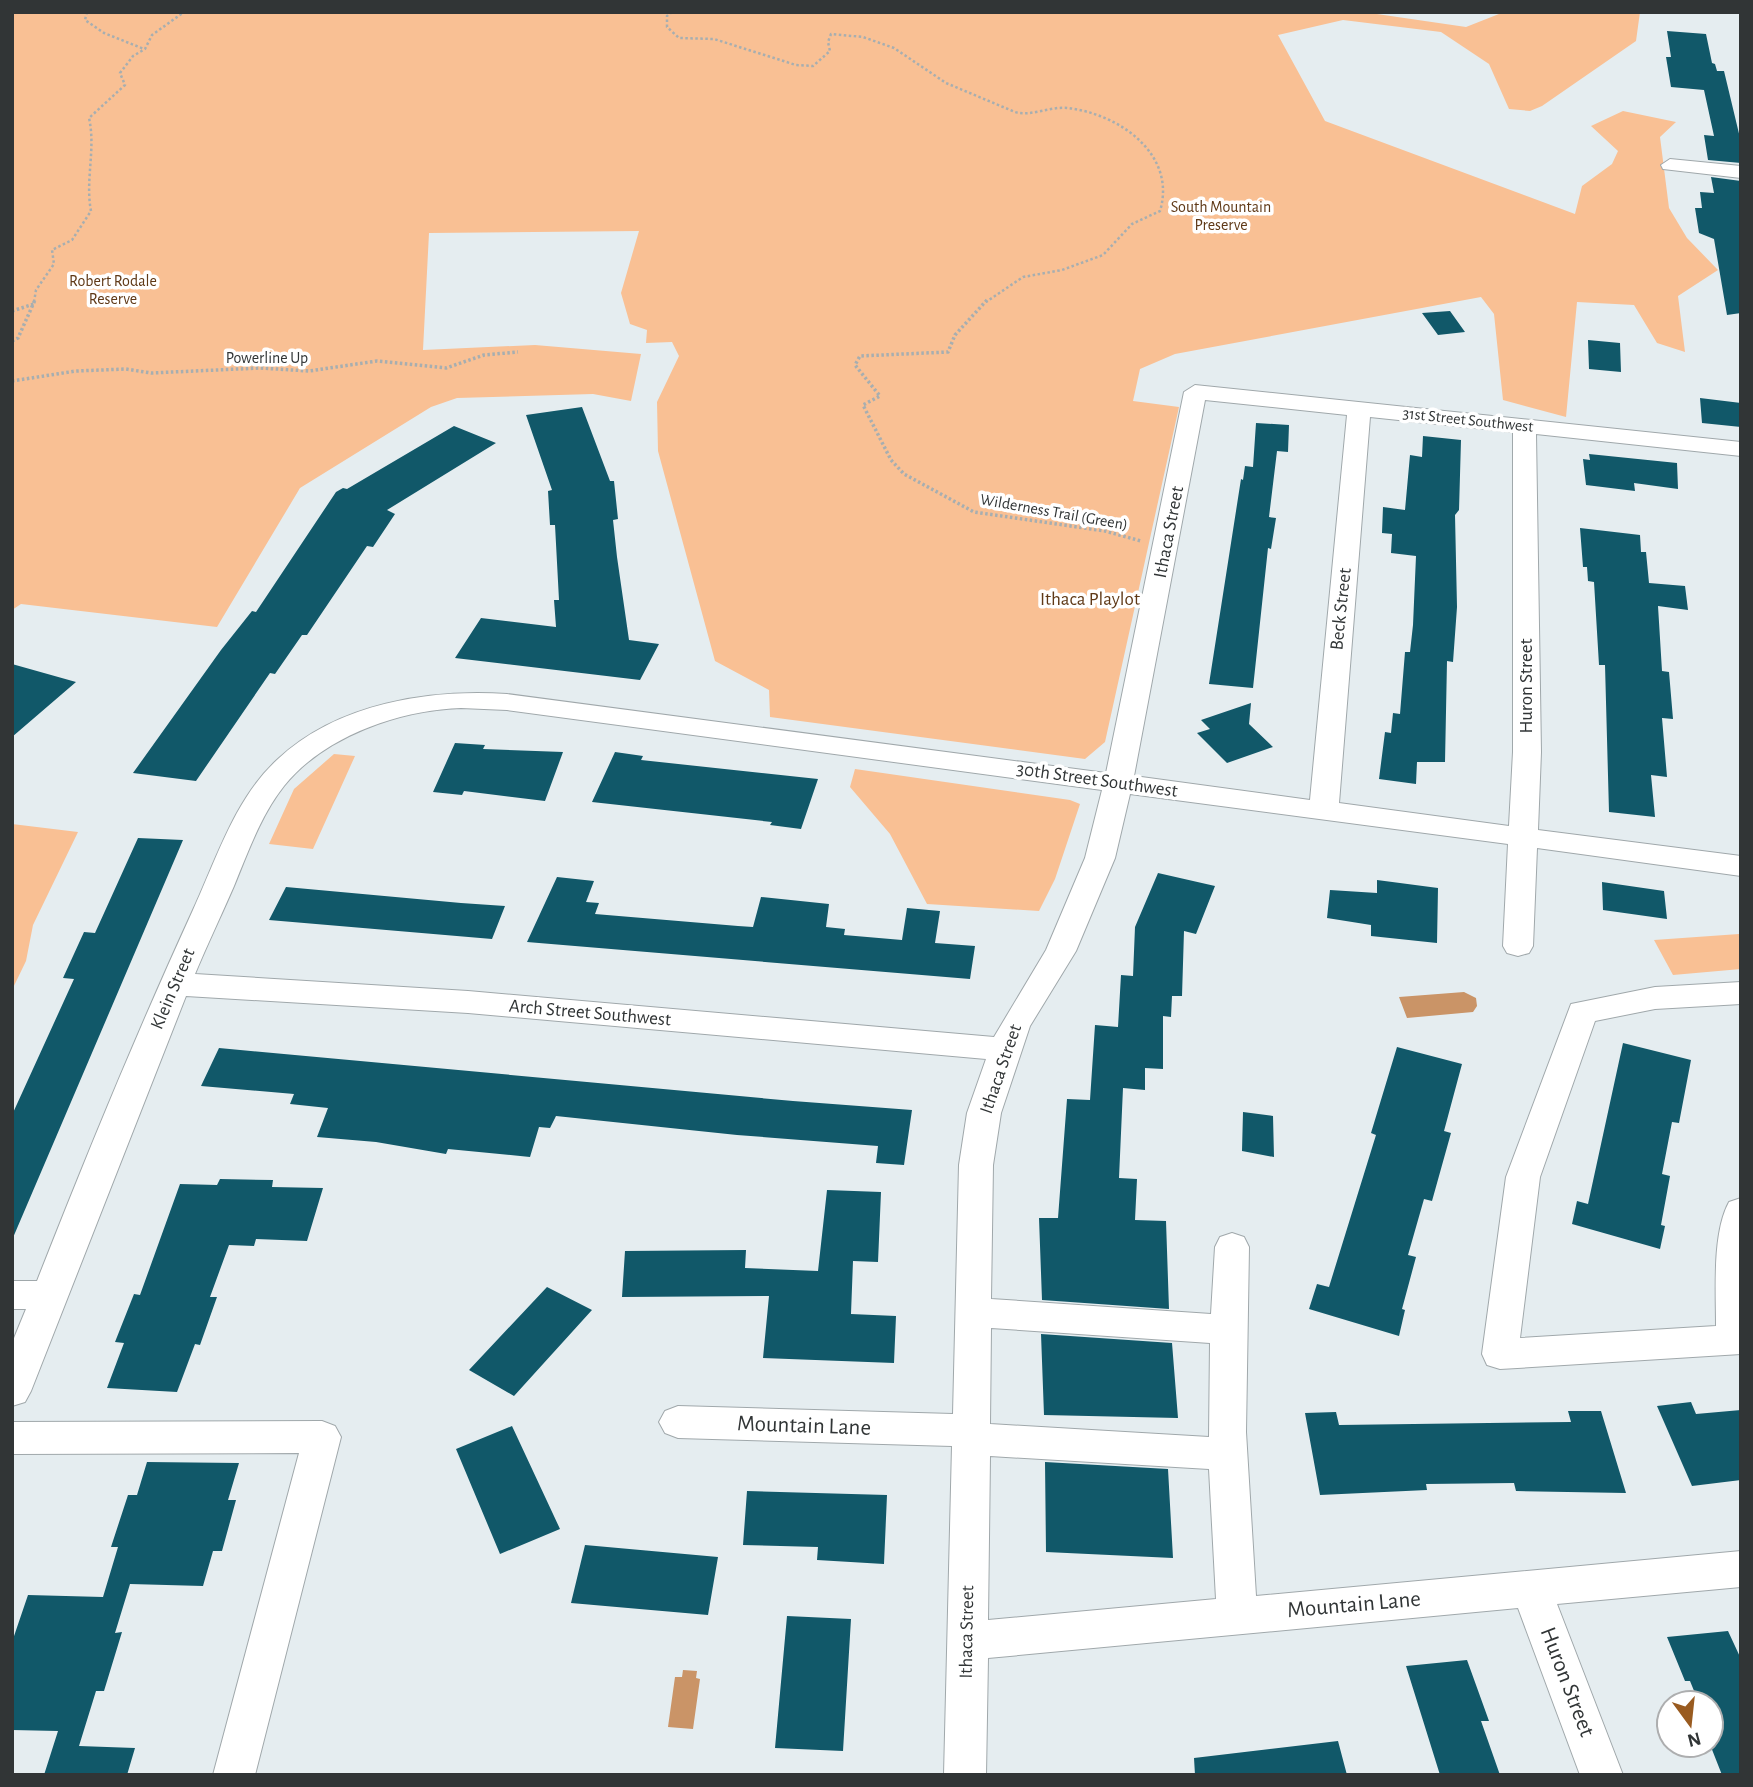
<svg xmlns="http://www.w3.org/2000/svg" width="1753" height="1787" viewBox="0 0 1753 1787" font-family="'Alegreya Sans',sans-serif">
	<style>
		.green { fill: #f9c094 }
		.water { fill: #ca9467 }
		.building { fill: #115869 }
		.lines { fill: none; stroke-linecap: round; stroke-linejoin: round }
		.minor-casing { stroke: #a0a8ab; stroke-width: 2 }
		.path-far1 { stroke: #a7aeb0; stroke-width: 2.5; stroke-dasharray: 2.5 2.5; stroke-linecap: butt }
		.path { stroke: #a7aeb0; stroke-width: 3.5; stroke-dasharray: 2.5 2.5; stroke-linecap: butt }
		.minor { fill: #fff; fill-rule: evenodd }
		.labels { text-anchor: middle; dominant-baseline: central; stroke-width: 7; stroke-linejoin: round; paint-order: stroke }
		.far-park-label { font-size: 16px; fill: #5f3917; stroke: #fff }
		.far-street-label { font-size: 16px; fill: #313536; stroke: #fff }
		.street-label { font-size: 19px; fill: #313536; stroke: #fff }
		.park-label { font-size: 19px; fill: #5f3917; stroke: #fff }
		.near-street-label { font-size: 23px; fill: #313536; stroke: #fff }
	</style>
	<rect width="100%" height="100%" fill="#e5edf0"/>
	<path class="green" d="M12,12H1306L1370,13L1466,27L1504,12H1640L1636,41L1542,106L1530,111L1509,109L1489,64L1441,32L1343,20L1278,35L1325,121L1575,214L1582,186L1612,164L1618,151L1591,126L1623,111L1676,122L1660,137L1669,208L1687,238L1718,270L1678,296L1685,352L1657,343L1634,305L1577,302L1566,417L1503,400L1494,314L1481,297L1175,354L1140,369L1133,401L1179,407L1105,742L1085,759L770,717L769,690L715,661L658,451L657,402L679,356L672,342L646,343L647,330L630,324L621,293L639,231L429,233L423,350L535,345L641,354L631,401L593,394L457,398L431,407L300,488L217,627L21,604L12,610Z
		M334,754L355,756L313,849L269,844L294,789Z
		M855,769L1070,800L1080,804L1055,879L1039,911L927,904L890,834L850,787Z
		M12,824L78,832L33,925L26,961L12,990Z
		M1739,934L1741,969L1673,975L1654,940Z"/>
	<path class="water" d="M1464,992L1476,998L1477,1006L1473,1012L1407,1018L1399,997Z
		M683,1670L697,1671L696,1678L700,1679L693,1729L668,1727L675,1677H682Z"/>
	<path class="building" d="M1667,31L1706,34L1712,63L1715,64L1717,71H1724L1741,142V163L1708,160L1704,135L1714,136L1704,90L1671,87L1666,57H1671Z
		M1711,177L1741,181V313L1727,315L1714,239L1699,233L1695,208H1702L1700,192L1714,193Z
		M1450,311L1465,332L1438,335L1422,313Z
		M1588,340L1620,343L1621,372L1589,369Z
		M1700,398L1741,403V427L1702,423Z
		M582,407L610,481H614L618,519L613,520L617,557L629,640L659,644L640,680L455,658L481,618L556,627L554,600H559L555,525H550L548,491L552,490L526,415Z
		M1256,423L1289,425L1288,452L1277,451L1269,517L1276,518L1271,549L1268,548L1253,688L1209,684L1241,479L1243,480L1245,466L1253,467Z
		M454,426L496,443L387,510L395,514L373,547L367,546L307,635H302L275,674L270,673L196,781L133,773L221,650L252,611L256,612L336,492L343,488L347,489Z
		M1423,436L1461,440L1459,510L1455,515L1457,607L1453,662L1447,661L1445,762H1417L1416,784L1379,779L1385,732L1391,733L1393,713L1400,714L1405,652H1410L1413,625L1416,556L1391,553L1392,534L1382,533L1383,507L1405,510L1410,455L1422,457Z
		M1589,454L1677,463L1678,489L1634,483L1635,491L1586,485L1583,459L1590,460Z
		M1580,528L1640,535L1641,552H1646L1649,583L1685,586L1688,610L1658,606L1662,671L1669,672L1673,719L1662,718L1667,777L1651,775L1655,817L1609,812L1605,665H1599L1594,582L1588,581L1587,567H1583Z
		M12,664L76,682L12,737Z
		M1251,703L1249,724L1273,747L1227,763L1197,733L1210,729L1201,720Z
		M455,743L485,745L483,749L563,752L545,801L464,791L462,795L433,792Z
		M615,752L643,756L641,760L818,779L801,829L770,825L772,822L592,802Z
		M138,838L183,840L12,1240V1115L74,979L63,978L84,932L95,933Z
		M1158,873L1215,886L1196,934L1184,931L1182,996H1172L1171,1017L1163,1016V1069L1145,1068V1090L1123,1088L1119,1178L1137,1179L1135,1220L1166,1221L1169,1309L1042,1300L1039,1218H1058L1067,1099L1090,1100L1095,1025L1118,1027L1121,975L1133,976L1135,927Z
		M557,877L594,881L586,902L599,903L595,914L738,926L753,927L761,897L829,904L826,927L845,929L844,935L902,940L907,908L940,911L935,943L975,946L970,979L527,942Z
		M1377,880L1438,888L1437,943L1371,936V925L1327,918L1330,890L1377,893Z
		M1602,882L1664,891L1667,919L1603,910Z
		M286,887L461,903L505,906L492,939L269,920Z
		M1623,1043L1691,1060L1679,1123L1672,1122L1662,1174L1670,1176L1661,1225L1665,1226L1660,1249L1572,1224L1577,1201L1588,1204Z
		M1397,1047L1462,1064L1444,1131L1451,1133L1432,1201L1424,1199L1408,1255L1416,1257L1402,1309L1405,1310L1399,1336L1309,1309L1317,1284L1329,1287L1376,1135L1371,1133Z
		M219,1048L793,1101L912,1110L904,1165L876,1163L878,1146L737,1135L556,1116L550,1128L539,1127L530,1157L448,1149L446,1154L376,1142L317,1137L328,1108L290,1104L294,1094L201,1086Z
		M1243,1112L1273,1116L1274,1157L1242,1151Z
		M220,1179L273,1180L272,1187L323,1188L307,1241L256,1239L254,1246L229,1245L210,1297H217L200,1345L195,1344L177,1392L107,1388L124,1343L115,1342L134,1294L140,1295L180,1184L217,1185Z
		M827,1190L881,1192L878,1262L853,1261L851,1314L896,1316L894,1363L763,1358L769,1296L622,1297L625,1251L746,1250L745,1268L818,1271Z
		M547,1287L592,1310L514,1396L469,1370Z
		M1041,1334L1172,1343L1178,1418L1044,1415Z
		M1691,1402L1696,1414L1741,1410V1480L1692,1486L1657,1406Z
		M1568,1411H1601L1626,1493L1516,1491L1514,1483L1426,1484L1427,1490L1320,1495L1305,1413L1336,1412L1339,1425L1571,1422Z
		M512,1426L560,1529L500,1554L456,1449Z
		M147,1462L239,1463L228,1500H236L222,1551H213L203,1586L130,1584L115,1633L122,1632L104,1691H96L79,1746L135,1748L127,1775H44L58,1731L12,1730V1642L28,1595L103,1597L118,1547H111L128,1495H137Z
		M1045,1462L1168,1469L1173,1558L1046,1552Z
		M747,1491L887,1495L884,1564L817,1560L818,1547L743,1545Z
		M585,1545L718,1557L708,1615L571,1603Z
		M787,1616L851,1619L843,1751L775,1748Z
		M1728,1631L1741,1659V1775H1722L1711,1747V1703H1699L1690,1681H1685L1667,1637Z
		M1467,1660L1489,1721H1481L1500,1775H1440L1406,1666Z
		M1338,1741L1347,1775H1195L1194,1758Z"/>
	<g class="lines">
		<g class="minor-casing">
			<path id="minor" d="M1670,159L1741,166V178L1663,169L1661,165Z
				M1195,385L1741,442V456L1536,434L1541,752L1538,830L1741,856V876L1537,848L1533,946L1529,953L1518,956L1507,953L1503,946L1508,844L1130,794L1115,858L1076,951L1030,1026L1001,1113L993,1165L991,1299L1211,1314L1215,1247L1220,1237L1232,1233L1244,1237L1249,1247L1246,1432L1256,1596L1741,1551V1587L1557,1604L1623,1775H1580L1518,1608L988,1658L986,1775H944L952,1446L678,1438L665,1433L659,1422L665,1411L678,1406L953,1414L959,1165L967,1113L986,1059L468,1013L186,996L31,1391L25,1402L12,1406V1343L26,1309H12V1281H37C86,1156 137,1032 193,910C217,858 235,798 278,759C338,703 429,689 507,694L1106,773L1184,392ZM1205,400L1347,415L1310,800L1134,776ZM1370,417L1513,432V752L1509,826L1339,803ZM461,708L507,710L1102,790L1085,858L1046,950L994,1037L468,991L195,974C207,945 221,916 234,886C248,852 261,815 284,786C324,736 400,710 461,708ZM991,1328L1210,1343L1209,1437L990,1424ZM990,1456L1209,1469L1216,1599L988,1620Z
				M1741,982V1004L1655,1009L1595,1021L1540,1177L1520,1338L1716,1326C1716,1290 1712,1233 1729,1202L1741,1198V1354L1500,1369L1487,1365L1482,1354L1506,1177L1571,1004L1655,987Z
				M322,1421L335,1426L341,1437L255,1775H213L299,1453L12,1454V1422Z"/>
		</g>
		<path class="path-far1" d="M87,12L85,20L104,33L144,49
			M672,12L667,16V27L679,38L714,39L796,65L813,66L830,51L828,42L831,34L863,37L894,48L946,83L1015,112C1030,117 1050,106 1068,108C1119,114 1177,154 1160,211L1132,224L1103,255L1062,270L1023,277L986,302
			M34,302L36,290L54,264L52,250L72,240L91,211C85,180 96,149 89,118L125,85L120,73L133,56L145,49L152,35L184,12"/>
		<path class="path" d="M987,300L955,335L948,352L860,356L855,365L880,396L863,405L891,460L904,474L974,512L1105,531L1141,541
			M12,311L34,304
			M12,341L18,338L35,300
			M12,381L76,371L126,369L151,373L260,368L309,371L377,361L446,368L484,355L518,352"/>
		<use href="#minor" class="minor"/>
	</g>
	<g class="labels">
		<g class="far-park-label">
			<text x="1221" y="207">South Mountain<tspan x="1221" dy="18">Preserve</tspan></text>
			<text x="113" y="281">Robert Rodale<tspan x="113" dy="18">Reserve</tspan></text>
		</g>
		<g class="far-street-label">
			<text x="267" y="358">Powerline Up</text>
			<text transform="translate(1468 420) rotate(6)">31st Street Southwest</text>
			<text transform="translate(1054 512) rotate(10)">Wilderness Trail (Green)</text>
		</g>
		<g class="street-label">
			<text transform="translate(1169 532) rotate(-79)">Ithaca Street</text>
			<text transform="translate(1341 609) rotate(-84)">Beck Street</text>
			<text transform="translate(1526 686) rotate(-90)">Huron Street</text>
			<text transform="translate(1097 780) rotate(8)">30th Street Southwest</text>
			<text transform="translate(173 989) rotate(-67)">Klein Street</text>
			<text transform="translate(590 1013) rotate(5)">Arch Street Southwest</text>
			<text transform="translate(1001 1069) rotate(-71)">Ithaca Street</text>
			<text transform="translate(967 1632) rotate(-89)">Ithaca Street</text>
		</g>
		<g class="park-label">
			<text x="1090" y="599">Ithaca Playlot</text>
		</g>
		<g class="near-street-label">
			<text transform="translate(804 1426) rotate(2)">Mountain Lane</text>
			<text transform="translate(1354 1605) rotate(-5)">Mountain Lane</text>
			<text transform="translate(1567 1682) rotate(69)">Huron Street</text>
		</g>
	</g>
	<rect width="1753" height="1787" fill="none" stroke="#313536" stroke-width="28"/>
	<g transform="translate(1690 1724) rotate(165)"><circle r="33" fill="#ffffff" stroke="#adaeaf" stroke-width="2"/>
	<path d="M0-5L12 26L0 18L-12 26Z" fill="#995b20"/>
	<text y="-10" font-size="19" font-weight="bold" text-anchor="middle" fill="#313536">N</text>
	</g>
</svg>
